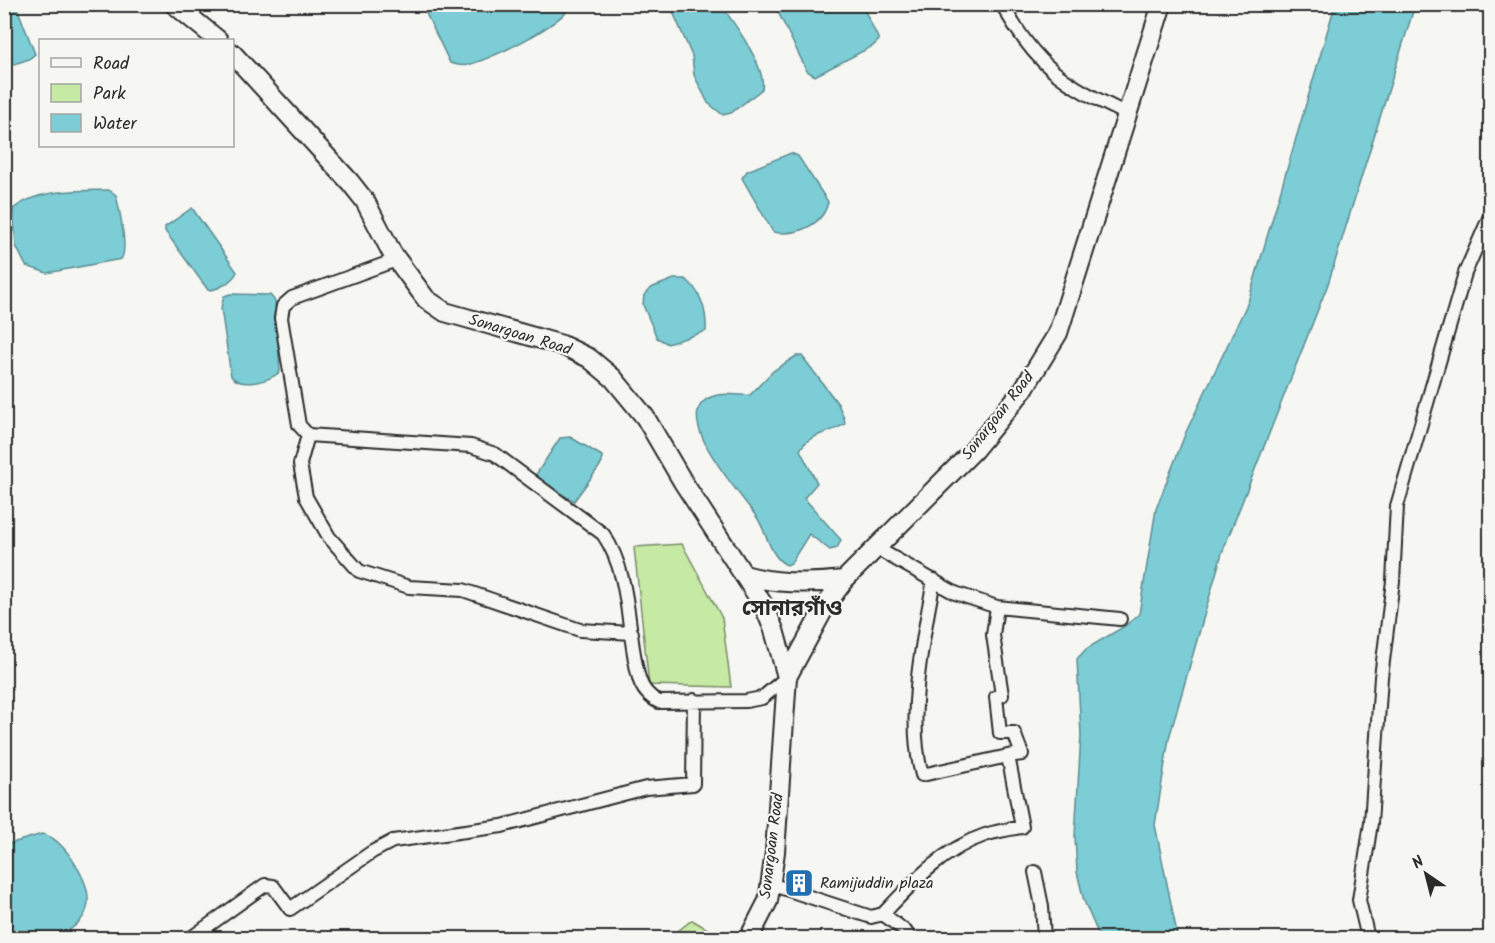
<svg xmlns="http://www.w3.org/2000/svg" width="1495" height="943" viewBox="0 0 1495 943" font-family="Kalam,'Noto Sans Bengali',sans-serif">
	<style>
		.green { fill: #c6eaa4; stroke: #788a68; stroke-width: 1.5 }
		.water { fill: #7ccdd5; stroke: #5c8c91; stroke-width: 1.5 }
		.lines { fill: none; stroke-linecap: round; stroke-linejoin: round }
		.minor-casing { stroke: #2b2b2b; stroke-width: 16 }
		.secondary-casing { stroke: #2b2b2b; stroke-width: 22 }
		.minor { stroke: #f6f6f2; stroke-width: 12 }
		.secondary { stroke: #f6f6f2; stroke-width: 18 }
		.labels { text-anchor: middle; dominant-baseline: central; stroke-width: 4.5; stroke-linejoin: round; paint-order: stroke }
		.street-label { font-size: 16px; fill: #2b2b2b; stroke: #f6f6f2 }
		.poi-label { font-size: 16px; fill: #2b2b2b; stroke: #f6f6f2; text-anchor: start }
		.district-label { font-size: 22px; font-weight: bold; fill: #2b2b2b; stroke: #f6f6f2 }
	</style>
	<rect width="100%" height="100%" fill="#f6f6f2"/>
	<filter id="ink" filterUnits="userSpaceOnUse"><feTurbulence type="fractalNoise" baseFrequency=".0167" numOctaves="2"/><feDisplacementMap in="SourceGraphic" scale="12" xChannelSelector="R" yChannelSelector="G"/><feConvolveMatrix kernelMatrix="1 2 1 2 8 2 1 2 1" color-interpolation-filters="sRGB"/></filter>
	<g filter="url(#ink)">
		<path class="green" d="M682,544L722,618L731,687L649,685L634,547Z
			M692,920L723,938H669Z"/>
		<path class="water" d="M4,5H16L35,54L29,59L5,67Z
			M422,5H572C556,28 495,57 468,65C462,67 455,64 450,63Z
			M670,5H721C733,22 767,67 762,89L731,113L723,115L708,103L694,75L692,56Z
			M781,5H862L879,40L873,46L815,76L807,71L778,12Z
			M1335,5H1415L1328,284L1222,553L1169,738L1155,825L1178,938H1100L1084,901L1077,872L1075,836L1081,735L1077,659L1086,649L1125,626L1139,614L1156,509L1186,432L1248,302Z
			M791,153L798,156L828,202C823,226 795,236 773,232L742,178L747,171Z
			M109,190L116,195C119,208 129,250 121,259L47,273L26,266L16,246L13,209C39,188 78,191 109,190Z
			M192,208L237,272C232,282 218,290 208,290L165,231V227Z
			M674,279H685C701,290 707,312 706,331L668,344L657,338L643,305L644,295L651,288Z
			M230,294L270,295L275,301L280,372C269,381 242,389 231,376L221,308L224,296Z
			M796,356H802L838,404L844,418L845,424C830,434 809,433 800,450L817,483L804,498L841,540L837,548L830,550L809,534L791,563L787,565C770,559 766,529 756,516C741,494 664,411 714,396C725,392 738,396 750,395L773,371Z
			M570,437L602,456V463L574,501L537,481L535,476L560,438Z
			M42,834C62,837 88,878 88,898C89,912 82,921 71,929C66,932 61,937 56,938C40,942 20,939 5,938V845Z"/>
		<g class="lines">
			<g class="minor-casing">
				<path id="minor" d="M1002,4C1036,67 1064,84 1127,114
					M396,260L292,298L283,306L281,318L299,425L308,435L471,446L495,454L603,534C632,576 626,631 639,678C642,689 649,697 659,702L746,701L762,698L787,677
					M308,435L300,464L306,497L329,537L359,571L409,587L463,590L580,630L632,633
					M878,549L955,593L997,607L1120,619
					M934,580C923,638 906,718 922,775L1008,756
					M1035,872L1042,906L1044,938
					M770,884L871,917L883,914
					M191,938L265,885L273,886L290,909L372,852L393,841L502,826L646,788L693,784L694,700
					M910,938L905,931L883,914C912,883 943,849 985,835C997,831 1010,829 1022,827L1008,756L1022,754L1014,733H1000L996,697L1002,695L993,635L997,607
					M1368,938L1359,900L1371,823L1381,677L1393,581L1397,506L1465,273L1490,216"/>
			</g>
			<g class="secondary-casing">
				<path id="secondary" d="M174,4L218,40
					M232,53L350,182L365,201L392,253L426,299L445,312L562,345L589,358L613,378L645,417L683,482L764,606L774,630L787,677L775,852L768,901L749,938
					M744,575C776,584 811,584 844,580
					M787,677L826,605L844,580L973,451L1023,390L1058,333L1162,4"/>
			</g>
			<use href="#minor" class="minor"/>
			<use href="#secondary" class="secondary"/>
		</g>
	</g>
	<defs>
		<g id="building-square" transform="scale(1.5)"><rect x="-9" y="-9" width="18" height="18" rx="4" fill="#1f6fb2" stroke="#f6f6f2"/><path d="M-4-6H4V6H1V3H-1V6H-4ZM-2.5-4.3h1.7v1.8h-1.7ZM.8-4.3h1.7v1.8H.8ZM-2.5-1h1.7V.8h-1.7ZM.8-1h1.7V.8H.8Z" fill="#fff"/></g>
	</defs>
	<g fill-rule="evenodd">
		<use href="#building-square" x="799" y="883"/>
	</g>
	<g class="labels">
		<g class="street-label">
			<text transform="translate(520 335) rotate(17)">Sonargoan Road</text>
			<text transform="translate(998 416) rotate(-52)">Sonargoan Road</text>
			<text transform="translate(772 846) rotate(-83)">Sonargoan Road</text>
		</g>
		<g class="poi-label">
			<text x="820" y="883">Ramijuddin plaza</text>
		</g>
		<g class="district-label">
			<text x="792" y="609">সোনারগাঁও</text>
		</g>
	</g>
	<rect width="1495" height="943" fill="none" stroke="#f6f6f2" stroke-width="24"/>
	<rect x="12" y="12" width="1471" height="919" fill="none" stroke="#2b2b2b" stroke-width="2" filter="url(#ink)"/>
	<rect x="39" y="39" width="195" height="108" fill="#f6f6f2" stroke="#a5a5a2" stroke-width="1.5"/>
	<rect x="51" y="58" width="30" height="9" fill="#f6f6f2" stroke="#a5a5a2" stroke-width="1.5"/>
	<text x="93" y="69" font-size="18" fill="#2b2b2b">Road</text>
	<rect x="51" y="84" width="30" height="18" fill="#c6eaa4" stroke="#a5a5a2" stroke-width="1.5"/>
	<text x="93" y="99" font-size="18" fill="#2b2b2b">Park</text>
	<rect x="51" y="114" width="30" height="18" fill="#7ccdd5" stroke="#a5a5a2" stroke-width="1.5"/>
	<text x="93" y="129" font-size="18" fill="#2b2b2b">Water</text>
	<g transform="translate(1426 874) rotate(325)" stroke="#f6f6f2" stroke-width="4.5" paint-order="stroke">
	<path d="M0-4.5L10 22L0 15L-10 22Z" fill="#2b2b2b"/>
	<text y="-9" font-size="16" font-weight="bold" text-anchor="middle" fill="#2b2b2b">N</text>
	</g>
</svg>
